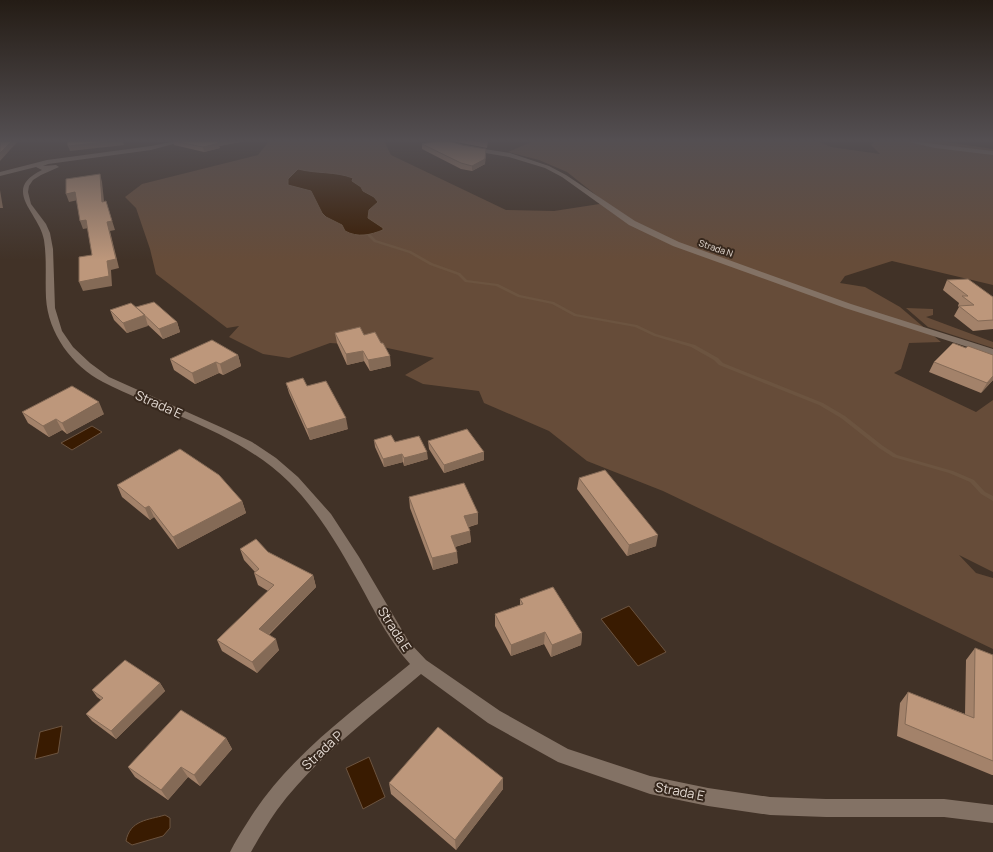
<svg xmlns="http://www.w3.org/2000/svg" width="993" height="852" viewBox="0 0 993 852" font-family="Manrope,sans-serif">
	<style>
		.green { fill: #664c39 }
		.water { fill: #391b01; stroke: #6c5440 }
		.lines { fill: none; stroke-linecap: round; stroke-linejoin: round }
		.stream { fill: #6c5440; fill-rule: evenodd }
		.minor { fill: #837265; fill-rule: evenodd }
		.wall { fill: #a3826a }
		.shaded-wall { fill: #846a56 }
		.building { fill: #bd977b; stroke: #846a56 }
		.labels { text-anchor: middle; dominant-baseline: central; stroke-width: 4; stroke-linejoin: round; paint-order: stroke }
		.far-street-label { font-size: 9px; fill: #e4dad3; stroke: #37281d }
		.near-street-label { font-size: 13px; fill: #e4dad3; stroke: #37281d }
	</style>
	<rect width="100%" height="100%" fill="#413227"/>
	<path class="green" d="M269,141H384L391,155L506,210L554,211L606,203L567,172L539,160L508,152L534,141H817L831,147L880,154L871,145L875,141H939L993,149V285L892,261L845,276L840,283L865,287L900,307L941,342L909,343L901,369L894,373L976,412L993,400V572L959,555L976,573L993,578V649L663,491L587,461L549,431L484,403L479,391L423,384L405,375L434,358L378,346L330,343L289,358L263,354L229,337L239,326L227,328L156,274L150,249L136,208L125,197L142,184L258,155Z
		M906,308L933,309V315L926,317L993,342V348L928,327Z"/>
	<path class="water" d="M298,169C317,174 334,171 353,178L352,181L361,187L363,191L374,197L378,202L369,210L368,218L383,228V230C370,235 358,238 345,231L342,225L326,217L322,213L311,191L288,185V179Z
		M92,426L102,432L72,450L61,443Z
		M629,606L666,652L638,666L601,619Z
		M62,726L58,753L35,759L40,732Z
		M369,757L385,797L363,809L346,768Z
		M165,815L170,818V828L163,836L132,845L126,841C130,820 148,820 165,815Z"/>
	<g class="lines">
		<path class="stream" d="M368,234H370L376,240L411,251L432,263L460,273L467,280L498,284L520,295L554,302L576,314L637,325L656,334L695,345L718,358L723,363L823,403L845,416L883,446L897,455L953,471L974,480L985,492L993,496V501L981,494L970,482L949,473L893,457L879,448L841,418L819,405L719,365L714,360L691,347L654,336L635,327L574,316L552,304L518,297L496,286L465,282L458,275L430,265L409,253L374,242L368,236Z"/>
		<path class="minor" d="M176,141H184L151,150L48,164L43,166L56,165L59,167L41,175L33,180L29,186L28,192L31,204L46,224L50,233L53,249L55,308L62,331L73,347L90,363L109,377L225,429L252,442L276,458L298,477L331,514L359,557L409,642L426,660L500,711L568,749L650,776L708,788L770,797L826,799H944L993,805V823L944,817H826L770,815L708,806L650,794L558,762L488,723L421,674C371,717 316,757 277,810C267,824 259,838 251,852H230C235,842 241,832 247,823C287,757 352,712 410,664C391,643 378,618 364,592C343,554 321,514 289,482C238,432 166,414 103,382C72,366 48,333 46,298C45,279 47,259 44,240C40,213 0,190 42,170L36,167L0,176V172L47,160L151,146Z
			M441,141H448L465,146L510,153L549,166L566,175L635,221L679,242L851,304L993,349V355L845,308L673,246L629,225L562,177L545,168L509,157L462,149Z
			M909,141L993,151V155L935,148L909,142Z"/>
	</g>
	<path class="wall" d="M154,141H245L219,146L220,148L204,152L174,145V141L162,142Z
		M452,141H488L487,148Z
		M422,144L462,145L486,149L485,164L472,171L461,169L422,149Z
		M947,280L993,297V329L973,331L954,316L959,307L958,306L959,303L943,290Z
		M137,308L177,322L180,332L163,339L148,325L127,333L114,320L110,310Z
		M335,333L364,335L391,366L370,371L364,361L347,365L337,343Z
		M966,348L993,380L981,393L929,372L934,362Z
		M238,355L241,366L223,375L219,373L195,384L174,370L170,359Z
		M286,383L307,386L348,429L310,440L289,393Z
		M22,412L104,414L67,434L62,430L49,437L28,423Z
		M374,440L395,442L428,459L404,466L403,462L384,467L375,447Z
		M428,441L484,460L444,473L429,449Z
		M579,478L656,546L627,556L577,489Z
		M117,485L242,501L246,513L178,549L154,517L150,520L122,497Z
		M409,497L478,524L469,527L471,542L455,547L458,563L433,570L410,508Z
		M240,549L268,552L313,575L316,587L269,635L279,650L257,673L222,651L217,640L268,591L258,585L254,573L255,572L244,560Z
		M520,599L582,633L581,645L551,657L544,644L511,656L495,626V614L520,605Z
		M975,648L993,655V775H992L897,736L900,703L908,692L965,714L966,660Z
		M160,683L165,691L116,739L92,721L86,714L101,700L97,697L92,690Z
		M226,738L232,749L200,786L188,777L168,800L135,777L128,767Z
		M503,778V789L456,850L391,794L389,783Z"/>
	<path class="shaded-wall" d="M12,141H18L0,161V153Z
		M114,141H123L124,145L70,151L68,146Z
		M161,141H176L162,142Z
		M224,141H245L219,146L220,148L204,152L203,147L217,142Z
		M486,149L485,164L472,171V166Z
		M100,174L102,182L105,210L102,202Z
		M0,190L3,208H0Z
		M75,192L78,200L69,202L66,194Z
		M106,201L115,230L110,231L119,268L111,270L112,286L83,291L79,282L107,261Z
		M86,220L89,228L83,229L80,221Z
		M145,315L148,326L127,333L123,323Z
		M177,322L180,332L163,339L159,329Z
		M363,351L364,361L347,365L346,354Z
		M238,355L241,366L223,375L220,364Z
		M390,356L391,366L370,371L368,360Z
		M216,362L219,373L195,384L192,373Z
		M993,376V380L981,393L987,383Z
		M99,402L104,414L67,434L62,423Z
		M346,418L348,429L310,440L307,429Z
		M56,419L62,430L49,437L43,426Z
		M427,452L428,459L404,466V458Z
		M484,452V460L444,473V465Z
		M402,454L403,462L384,467L383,459Z
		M242,501L246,513L178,549L173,537Z
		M149,506L154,517L150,520L145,508Z
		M478,513V524L464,528V516Z
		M470,531L471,542L451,548V536Z
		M658,535L656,546L627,556L629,545Z
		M457,552L458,563L433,570L432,558Z
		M313,575L316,587L263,640L259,629Z
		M545,632L544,644L511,656V645Z
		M582,633L581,645L551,657L552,645Z
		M276,639L279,650L257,673L252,662Z
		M160,683L165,691L116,739L111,731Z
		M226,738L232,749L200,786L194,775Z
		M181,767L188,777L168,800L161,790Z
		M503,778V789L456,850L455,840Z"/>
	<path class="building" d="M0,141H12L0,153Z
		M67,141H114L68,146Z
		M173,141H224L217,142L219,143L203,147Z
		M435,141H449L462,145L486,149L485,159L472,166L461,163L422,144Z
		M476,141H487V143Z
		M100,174L102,202L106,201L112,221L107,222L116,259L107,261L109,276L79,282V257L92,255L86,220L80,221L75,192L66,194V179Z
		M968,279L993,297V320L978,321L959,306L974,305L962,296H968L947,280Z
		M154,302L177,322L159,329L136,307Z
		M131,303L145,315L123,323L110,310Z
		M360,327L364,335L375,332L381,343H383L390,356L368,360L363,351L346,354L335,333Z
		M212,340L238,355L220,364L216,362L192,373L170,359Z
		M953,343L966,348L968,346L993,355V376L987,383L934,362Z
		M303,378L307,386L326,381L346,418L307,429L286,383Z
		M72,386L99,402L62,423L56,419L43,426L22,412Z
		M467,429L484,452L444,465L428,441Z
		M391,435L395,442L419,436L427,452L404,458L402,454L383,459L374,440Z
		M180,449L219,475L242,501L173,537L149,506L145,508L117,485Z
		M605,470L658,535L629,545L579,478Z
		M464,483L478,513L464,516L470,531L451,536L457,552L432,558L409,497Z
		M256,539L268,552L313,575L259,629L276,639L252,662L217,640L274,585L254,573L259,569L240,549Z
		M553,587L582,633L552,645L545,632L511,645L495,614L523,604L520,599Z
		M975,648L993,655V761L905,724L908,692L974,718Z
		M125,660L160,683L111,731L86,714L103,698L92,690Z
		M181,710L226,738L194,775L181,767L161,790L128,767Z
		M438,727L503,778L455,840L389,783Z"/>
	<linearGradient id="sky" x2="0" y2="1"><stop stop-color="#241c15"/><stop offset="0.54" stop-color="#544f52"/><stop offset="1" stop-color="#544f52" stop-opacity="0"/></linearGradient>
	<rect width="993" height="260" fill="url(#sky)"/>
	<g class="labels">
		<g class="far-street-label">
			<text transform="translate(716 248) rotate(19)">Strada N</text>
		</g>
		<g class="near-street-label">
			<text transform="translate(159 404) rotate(24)">Strada E</text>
			<text transform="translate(395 629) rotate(57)">Strada E</text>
			<text transform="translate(322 750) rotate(-43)">Strada P</text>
			<text transform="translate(680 791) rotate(11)">Strada E</text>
		</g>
	</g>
</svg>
